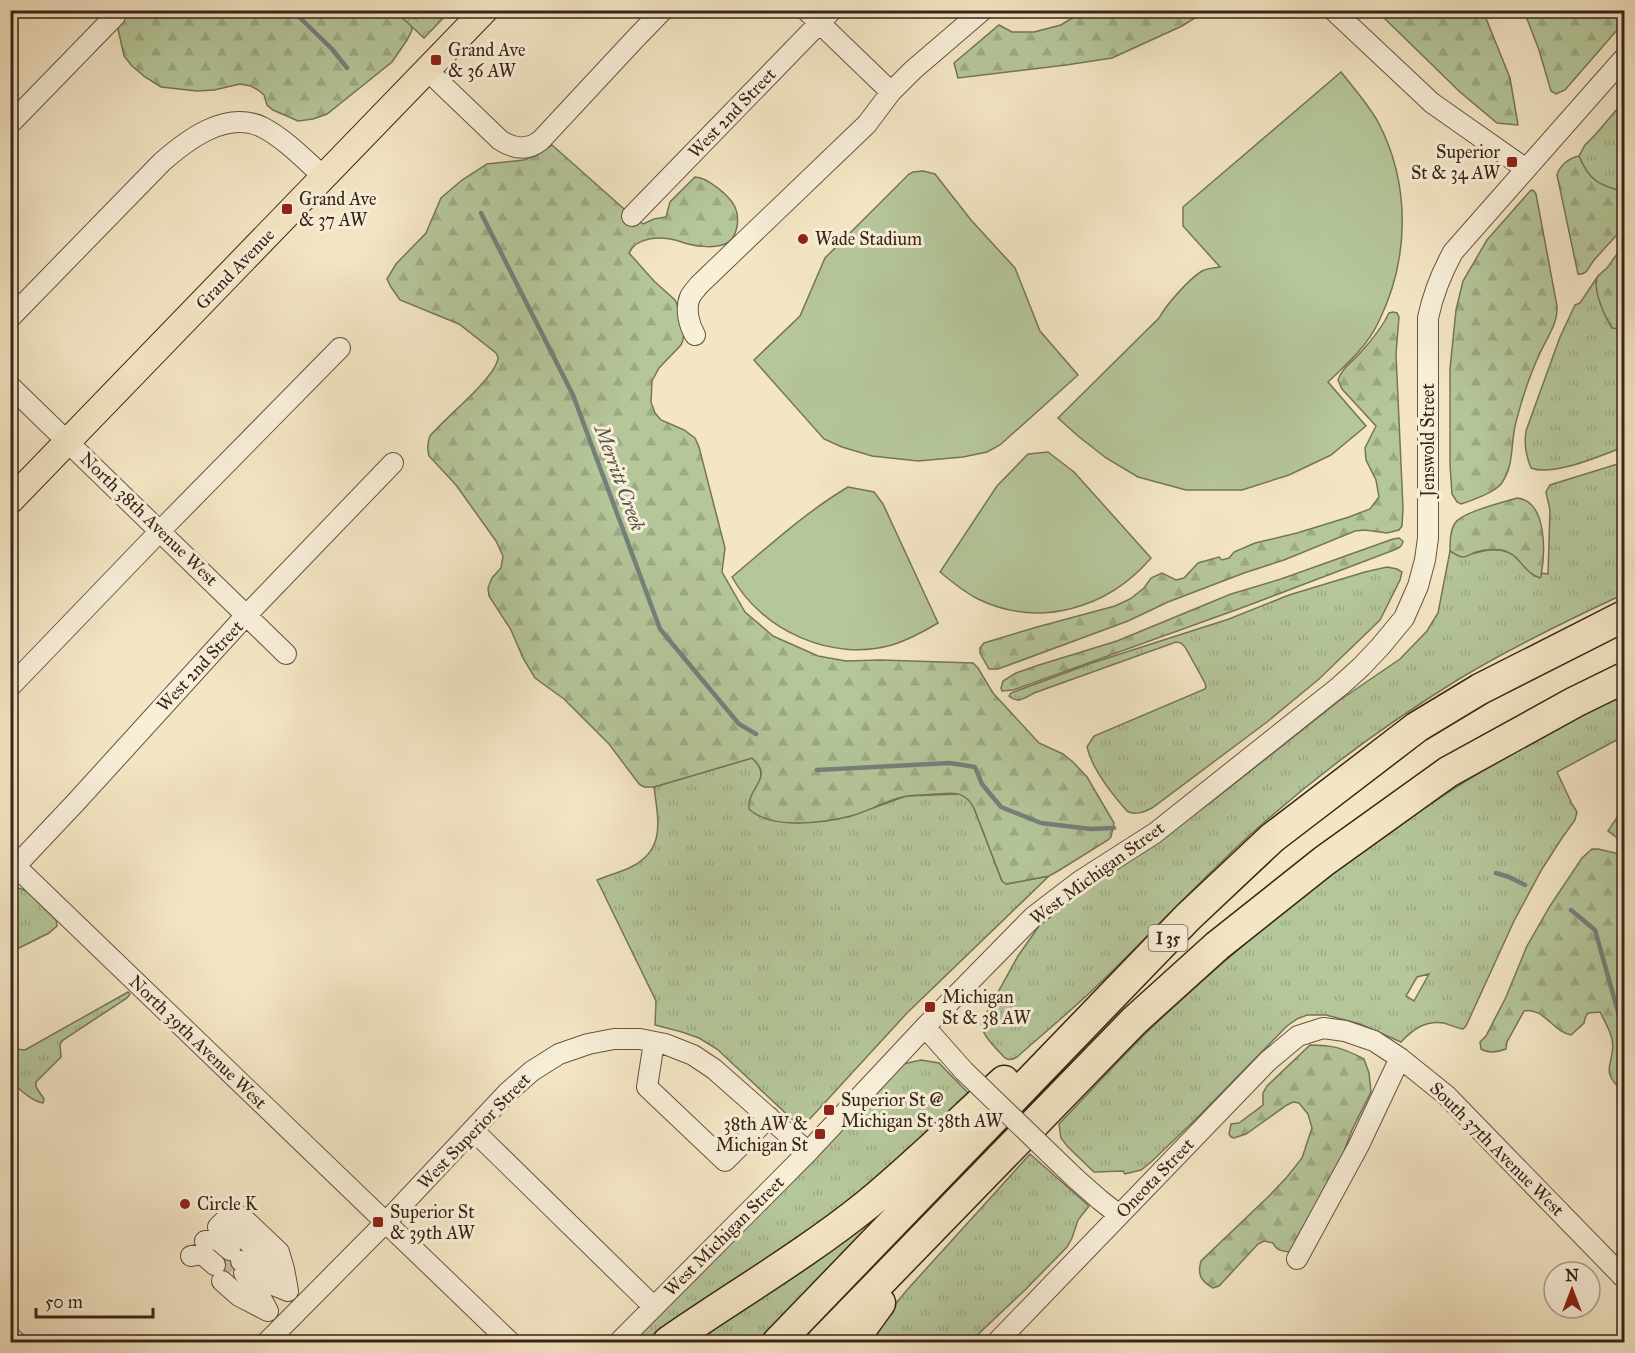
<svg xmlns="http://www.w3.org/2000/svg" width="1635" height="1353" viewBox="0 0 1635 1353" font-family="'IM FELL Great Primer',serif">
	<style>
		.grass { fill: url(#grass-tufts); stroke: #767559; stroke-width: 1.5; fill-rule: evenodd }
		.forest { fill: url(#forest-firs); stroke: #767559; stroke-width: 1.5 }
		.park { fill: url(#park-crowns); stroke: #767559; stroke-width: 1.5 }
		.garden { fill: #b5c69a; stroke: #767559; stroke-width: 1.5 }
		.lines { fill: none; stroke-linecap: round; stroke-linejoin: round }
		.stream { stroke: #75807b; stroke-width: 4.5 }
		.minor-tunnel { stroke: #cebfa2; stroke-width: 20; stroke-dasharray: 20 10; stroke-linecap: butt }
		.minor-casing { stroke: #675443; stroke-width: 22 }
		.major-casing { stroke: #382418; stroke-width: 28 }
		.highway-casing { stroke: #382418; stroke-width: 33 }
		.minor { stroke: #f8efd9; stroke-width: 20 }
		.major { stroke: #f4e6c5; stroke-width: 26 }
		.highway { stroke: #f4e6c5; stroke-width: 30 }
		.minor-bridge-casing { stroke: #675443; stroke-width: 22; stroke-linecap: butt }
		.minor-bridge { stroke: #f8efd9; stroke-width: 20 }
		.poi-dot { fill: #8f2418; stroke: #f8efd9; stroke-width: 2 }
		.labels { text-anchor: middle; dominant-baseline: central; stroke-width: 6; stroke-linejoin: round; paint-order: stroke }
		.shield { fill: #f8efd9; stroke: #726152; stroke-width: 1.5 }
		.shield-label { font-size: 16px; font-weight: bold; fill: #382418 }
		.poi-label { font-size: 18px; fill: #382418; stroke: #f8efd9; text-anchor: start }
		.street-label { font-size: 18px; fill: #382418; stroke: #f8efd9 }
		.water-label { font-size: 20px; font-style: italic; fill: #57524a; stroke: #f8efd9 }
	</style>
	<defs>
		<pattern id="grass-tufts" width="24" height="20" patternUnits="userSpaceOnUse" patternTransform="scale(1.5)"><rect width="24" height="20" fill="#b5c69a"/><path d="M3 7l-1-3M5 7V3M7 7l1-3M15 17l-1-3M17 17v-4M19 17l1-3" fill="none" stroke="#9caa84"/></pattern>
		<pattern id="forest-firs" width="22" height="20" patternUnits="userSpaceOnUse" patternTransform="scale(1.5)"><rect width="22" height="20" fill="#b5c69a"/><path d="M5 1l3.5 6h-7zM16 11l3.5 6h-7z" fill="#9caa84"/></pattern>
		<pattern id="park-crowns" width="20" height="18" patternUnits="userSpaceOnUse" patternTransform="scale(1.5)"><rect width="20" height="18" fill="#b5c69a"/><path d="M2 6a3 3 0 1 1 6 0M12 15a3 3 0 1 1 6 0" fill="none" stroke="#9caa84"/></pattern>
	</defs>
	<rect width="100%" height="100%" fill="#f4e6c5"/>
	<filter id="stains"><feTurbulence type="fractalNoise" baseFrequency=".00333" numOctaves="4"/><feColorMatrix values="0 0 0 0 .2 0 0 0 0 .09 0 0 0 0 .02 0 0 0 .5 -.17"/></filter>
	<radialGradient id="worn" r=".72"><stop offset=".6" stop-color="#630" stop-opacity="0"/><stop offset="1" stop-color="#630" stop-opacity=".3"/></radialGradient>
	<path class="grass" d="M1624,101V192C1599,185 1589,181 1579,156L1585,145L1595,135Z
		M1598,276L1596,284L1620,329L1624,328V447C1602,455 1553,477 1531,468C1526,455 1524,445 1526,431L1560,337L1575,305L1580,303Z
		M1624,462V594C1568,620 1512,647 1459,679C1386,724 1314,777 1251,834C1198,882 1150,935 1099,984C1072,1010 1044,1033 1017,1057C1012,1060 1008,1061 1004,1057C996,1048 982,1036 981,1023L1018,956L1039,926L1075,897L1210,803L1340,700L1400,659L1427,631L1438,613L1450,551C1468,563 1486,542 1510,553C1519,556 1528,569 1534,576H1541L1542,573L1548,574L1550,510L1546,492L1550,485Z
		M1387,567L1397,569L1402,572L1400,580L1380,620L1319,679L1267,722L1152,808C1144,812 1135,816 1127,811C1112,794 1092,769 1087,747L1094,736L1205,689L1206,687L1205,683L1185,647L1181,643L1176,642L1034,693C1025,698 1018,704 1009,696L1011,693L1092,663L1229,619L1289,595L1365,572Z
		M1624,695V736L1557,772L1572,804L1577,812L1575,820L1562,838L1542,869L1514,921L1466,1026L1463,1029C1457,1028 1450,1025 1444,1023C1426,1020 1413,1029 1401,1042L1360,1024L1326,1015H1307L1297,1019L1287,1026L1196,1119L1151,1162L1141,1170L1125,1174L1123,1171L1094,1172L1068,1147L1061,1138L1059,1124C1094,1088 1127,1050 1164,1016C1272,915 1391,823 1519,749C1553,729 1589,712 1624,695ZM1429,974L1414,1001L1406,996L1417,977Z
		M752,758C761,766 762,771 760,782L784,822L798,823L848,817L906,796L960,794L969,798L974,808L1002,881L1007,884L1049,876L907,1013L807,1122L793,1120L717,1049L699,1038L682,1032L655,1025L656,1001L597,880C609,875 622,872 633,866C666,848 658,819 654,787Z
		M1624,807V840L1619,839L1608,831Z
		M18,888L27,891L56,920L57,926L49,933L11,952V890Z
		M128,992L130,994L127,998L63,1040L60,1044L61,1057L36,1082V1087L44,1099L43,1103C31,1101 20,1089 11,1082V1045L15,1049L25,1050Z
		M921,1060L939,1063L975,1100L876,1189L654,1342H633L903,1064Z
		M1030,1154L1089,1206L1078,1220L1072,1238L1067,1247L1026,1289L970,1342H864L907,1290Z
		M893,1202L756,1342H680Z"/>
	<path class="forest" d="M410,10L412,30L407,40L392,62L327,114L313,119L298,121L273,110L267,105L264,95L258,90L251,86L240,84L214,90L197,91L161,87L145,77L132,66L124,56L118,29L120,18L118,11Z
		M1081,10L1206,11L1182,26L1112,58L1066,65L958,78L954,63L999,25L1012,32H1034L1061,25L1077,15Z
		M1377,11H1483L1510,78L1518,125L1497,123L1460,92Z
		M1524,11H1624V22L1565,90L1556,94L1551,91L1539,50Z
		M552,145L632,216L643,224L654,219L666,217L670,202L695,177C707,177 730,196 735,207C740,218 738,239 725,244C715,248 699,247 688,244C684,243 679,241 675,240C660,236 636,237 629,253L654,281L675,300L680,311L684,331L683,340L681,345L659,368L652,381L651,402L655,413L661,420L684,430L695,438L699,447L725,548L722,572L745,612L773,636L818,656L846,661L881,660L973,663L978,668L993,693L1039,743L1063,754L1073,762L1087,777L1114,823L1111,837L1108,840L1058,871L1049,876L1006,884L1002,881L974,808C964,790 953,793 935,794C926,795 916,795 907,796C888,799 870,811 851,816C824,823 771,830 749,809C749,807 749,801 750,799C756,782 771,775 752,758L654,787H644L639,784L609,744L564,699L535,678L523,658L511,630L489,596L488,588L492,578L501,568L503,556L496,541L456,485L429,456C427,448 427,443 430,436C445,418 491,381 497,362C499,358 498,357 496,353L459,324L400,300L391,287L387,279L396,264L426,233L441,198L462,180L487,164L524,160L537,155Z
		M1579,156C1589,181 1599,185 1624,192V227L1594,260L1586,272L1582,274H1578L1557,175C1560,165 1569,158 1579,156Z
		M1531,190L1534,191L1536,194L1557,306C1558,323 1549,334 1542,349C1531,371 1522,399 1516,422C1510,444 1515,465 1501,484C1495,492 1471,501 1461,504L1457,502L1452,494L1450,465V369L1456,310L1463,281L1487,240Z
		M1624,245V328L1620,329L1612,328C1605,317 1593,291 1597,278C1599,274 1604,271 1607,268C1613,260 1618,252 1624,245Z
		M1393,312L1397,313L1399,317L1396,354L1403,508L1402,526L1399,530L1387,533L1365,530L1355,531L1284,560L1244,573L1168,602L1128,621L998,669H989L980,653V648L984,643L1037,627L1115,606L1130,599L1144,588L1151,578L1162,573L1176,580L1184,578L1198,563L1219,557L1222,560L1229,558L1234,552L1255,543L1297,533L1349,517L1370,509L1379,497L1376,480L1366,460L1365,448L1376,426L1342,389L1338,380C1342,368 1352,362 1360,353C1372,340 1382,328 1389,313Z
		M1517,498C1548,501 1545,555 1541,576L1540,578C1523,573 1520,553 1501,550C1493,549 1484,549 1476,552C1472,553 1468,557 1463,557C1458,557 1454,553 1450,551C1450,541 1450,531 1455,523C1462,512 1504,502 1517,498Z
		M1399,538L1403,541C1403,546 1399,548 1394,550L1244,607L1013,690L1002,691L1001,688L1003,681L1016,673L1039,665L1117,641L1231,594L1281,579L1393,539Z
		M1592,849H1598L1624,855V1092C1596,1069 1617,1064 1612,1039C1610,1030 1604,1020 1600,1012L1588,1013L1585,1018L1584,1023L1571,1035C1553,1032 1544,1007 1524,1011L1507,1042L1506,1049C1498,1052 1489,1054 1481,1049L1480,1042L1486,1036L1506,997L1527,946L1550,906L1582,858Z
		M1310,1045C1333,1045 1343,1048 1364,1059L1369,1073L1371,1092L1352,1130L1331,1186L1290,1252C1282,1251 1277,1251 1273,1243L1264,1241L1258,1244L1219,1286L1213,1288C1201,1281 1197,1275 1201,1261L1269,1196L1287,1177L1302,1158L1312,1128L1308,1114L1299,1103L1293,1102L1287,1105L1246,1134L1234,1138L1231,1137L1229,1134L1231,1124L1239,1123L1263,1105V1093L1267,1086Z"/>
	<path class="park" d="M395,11H450L424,38Z"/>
	<path class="garden" d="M1341,72C1354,88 1367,103 1377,120C1411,183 1410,259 1378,323C1367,346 1347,364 1328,382L1366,426L1331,455L1289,475L1242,490H1186L1138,477L1106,458L1078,436L1058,418L1159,318C1166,305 1189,279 1202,271C1207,268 1214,268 1220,267L1183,226V207Z
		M923,171L935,174L971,220L1015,268L1040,331L1078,375L1000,445L987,452L963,457L918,461L872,456L842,447L824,439L754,360L800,316L825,258L909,174L913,172Z
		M1048,452L1074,472L1151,558C1108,608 1040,629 978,599C964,592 952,582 940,572L997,486L1028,454Z
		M848,487L874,492L883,504L938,623C923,632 908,640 892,645C832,662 762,631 732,577C770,545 806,512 848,487Z"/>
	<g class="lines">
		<path class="stream" d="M292,10L332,49L347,68
			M481,213L573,395L660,629L739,724L756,734
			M817,770L950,763L975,767L982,784L1001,807L1041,823L1091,829L1114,828
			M1496,873L1509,877L1525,885
			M1571,910L1595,930L1624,1033"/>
		<path class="minor-tunnel" d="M220,1261L231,1272"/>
		<g class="minor-casing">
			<path id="minor" d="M806,10L891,92
				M1333,10L1432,103L1526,169
				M427,70L500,140C514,149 528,151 541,140L635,39L663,10
				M10,124L115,16
				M632,216L832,10
				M10,318L162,162C187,140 226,110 262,127C284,138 306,161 324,177
				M695,335C689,325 685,309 690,297C692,293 696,289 699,285L867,124L891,92L913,70L983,10
				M10,386L286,654
				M10,687L160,531L340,348
				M10,861L510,1342
				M10,872L77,801L239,623L393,463
				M925,1027L964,1071
				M654,1042L647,1087L725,1161L769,1117
				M473,1130L654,1307
				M1075,1178L1100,1200L1119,1215
				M218,1227L228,1217H242L279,1252L284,1269L288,1291
				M218,1227L225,1225L232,1227L267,1260L281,1281
				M205,1241L217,1239L230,1250
				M191,1256L202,1254L215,1265
				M1297,1259L1359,1145L1400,1058
				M241,1261L266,1282L288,1291
				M244,1273L255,1287L268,1311
				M222,1281L239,1296L268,1311
				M10,1337L16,1342
				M267,1342L386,1222L507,1093L532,1071L559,1054L588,1044L614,1039H640L665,1044L693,1055L714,1069L808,1152
				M619,1342L808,1152L925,1027L1033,917L1080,881L1155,833L1340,686L1361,667L1380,647L1404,618L1418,586L1425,560L1428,538V318C1433,294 1441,274 1453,252L1624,58
				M997,1342L1268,1061L1298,1036L1323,1028L1345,1031L1374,1041L1400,1058L1446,1095L1624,1278"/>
		</g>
		<g class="major-casing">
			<path id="major" d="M10,501L485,10"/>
		</g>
		<g class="highway-casing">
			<path id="highway" d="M668,1342C734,1296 805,1255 868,1204C915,1165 959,1122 1004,1081
				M778,1342L1188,917L1272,838L1417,727L1480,689L1624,616
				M822,1342L1134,1021L1217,946L1324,861L1448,772L1575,702L1624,678
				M852,1342L880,1303"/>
		</g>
		<use href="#minor" class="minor"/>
		<use href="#major" class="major"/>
		<use href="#highway" class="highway"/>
		<g class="minor-bridge-casing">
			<path id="minor-bridge" d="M964,1071L1075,1178"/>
		</g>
		<use href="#minor-bridge" class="minor-bridge"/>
	</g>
	<g class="poi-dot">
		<rect x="430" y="54" width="12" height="12" rx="3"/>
		<rect x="1506" y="156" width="12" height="12" rx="3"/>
		<rect x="281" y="203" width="12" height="12" rx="3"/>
		<circle cx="803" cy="239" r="6"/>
		<rect x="924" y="1001" width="12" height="12" rx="3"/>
		<rect x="823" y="1104" width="12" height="12" rx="3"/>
		<rect x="814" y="1128" width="12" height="12" rx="3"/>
		<circle cx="185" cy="1204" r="6"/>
		<rect x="372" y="1216" width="12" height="12" rx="3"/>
	</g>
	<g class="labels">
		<rect class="shield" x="1148.5" y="925" width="39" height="26" rx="4.5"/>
		<g class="shield-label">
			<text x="1168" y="938">I 35</text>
		</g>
		<g class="poi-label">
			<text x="448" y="50">Grand Ave<tspan x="448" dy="21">&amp; 36 AW</tspan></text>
			<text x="1500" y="152" text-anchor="end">Superior<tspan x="1500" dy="21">St &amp; 34 AW</tspan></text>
			<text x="299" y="199">Grand Ave<tspan x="299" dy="21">&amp; 37 AW</tspan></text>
			<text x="815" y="239">Wade Stadium</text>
			<text x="942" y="997">Michigan<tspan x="942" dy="21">St &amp; 38 AW</tspan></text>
			<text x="841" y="1100">Superior St @<tspan x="841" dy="21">Michigan St 38th AW</tspan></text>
			<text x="808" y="1124" text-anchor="end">38th AW &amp;<tspan x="808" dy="21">Michigan St</tspan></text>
			<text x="197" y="1204">Circle K</text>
			<text x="390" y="1212">Superior St<tspan x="390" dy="21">&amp; 39th AW</tspan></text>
		</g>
		<g class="street-label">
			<text transform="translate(732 113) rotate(-46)">West 2nd Street</text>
			<text transform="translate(235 269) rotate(-46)">Grand Avenue</text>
			<text transform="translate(1428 440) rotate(-90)">Jenswold Street</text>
			<text transform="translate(149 519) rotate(44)">North 38th Avenue West</text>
			<text transform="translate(200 666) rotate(-47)">West 2nd Street</text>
			<text transform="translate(1097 873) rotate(-36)">West Michigan Street</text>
			<text transform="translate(198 1042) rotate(44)">North 39th Avenue West</text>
			<text transform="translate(474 1131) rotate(-46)">West Superior Street</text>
			<text transform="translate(1497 1149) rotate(45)">South 37th Avenue West</text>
			<text transform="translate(1155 1178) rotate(-46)">Oneota Street</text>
			<text transform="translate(724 1236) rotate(-45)">West Michigan Street</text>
		</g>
		<g class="water-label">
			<text transform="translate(620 478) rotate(70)">Merritt Creek</text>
		</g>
	</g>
	<rect width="1635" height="1353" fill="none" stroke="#f4e6c5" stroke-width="36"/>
	<rect x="12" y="12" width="1611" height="1329" fill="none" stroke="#382418" stroke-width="3"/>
	<rect x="18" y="18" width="1599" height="1317" fill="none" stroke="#382418" stroke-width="1.5"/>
	<g transform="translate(1572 1290)"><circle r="28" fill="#f8efd9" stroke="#ab9e8c" stroke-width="1.5"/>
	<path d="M0-4.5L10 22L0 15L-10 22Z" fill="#8f2418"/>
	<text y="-9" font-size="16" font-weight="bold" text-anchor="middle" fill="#382418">N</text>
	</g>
	<path d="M36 1308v9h117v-9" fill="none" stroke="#382418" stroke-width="3"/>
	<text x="45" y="1308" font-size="18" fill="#382418" stroke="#f8efd9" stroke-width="4.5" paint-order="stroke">50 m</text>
	<rect width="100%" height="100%" filter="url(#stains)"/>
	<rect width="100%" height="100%" fill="url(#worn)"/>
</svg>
